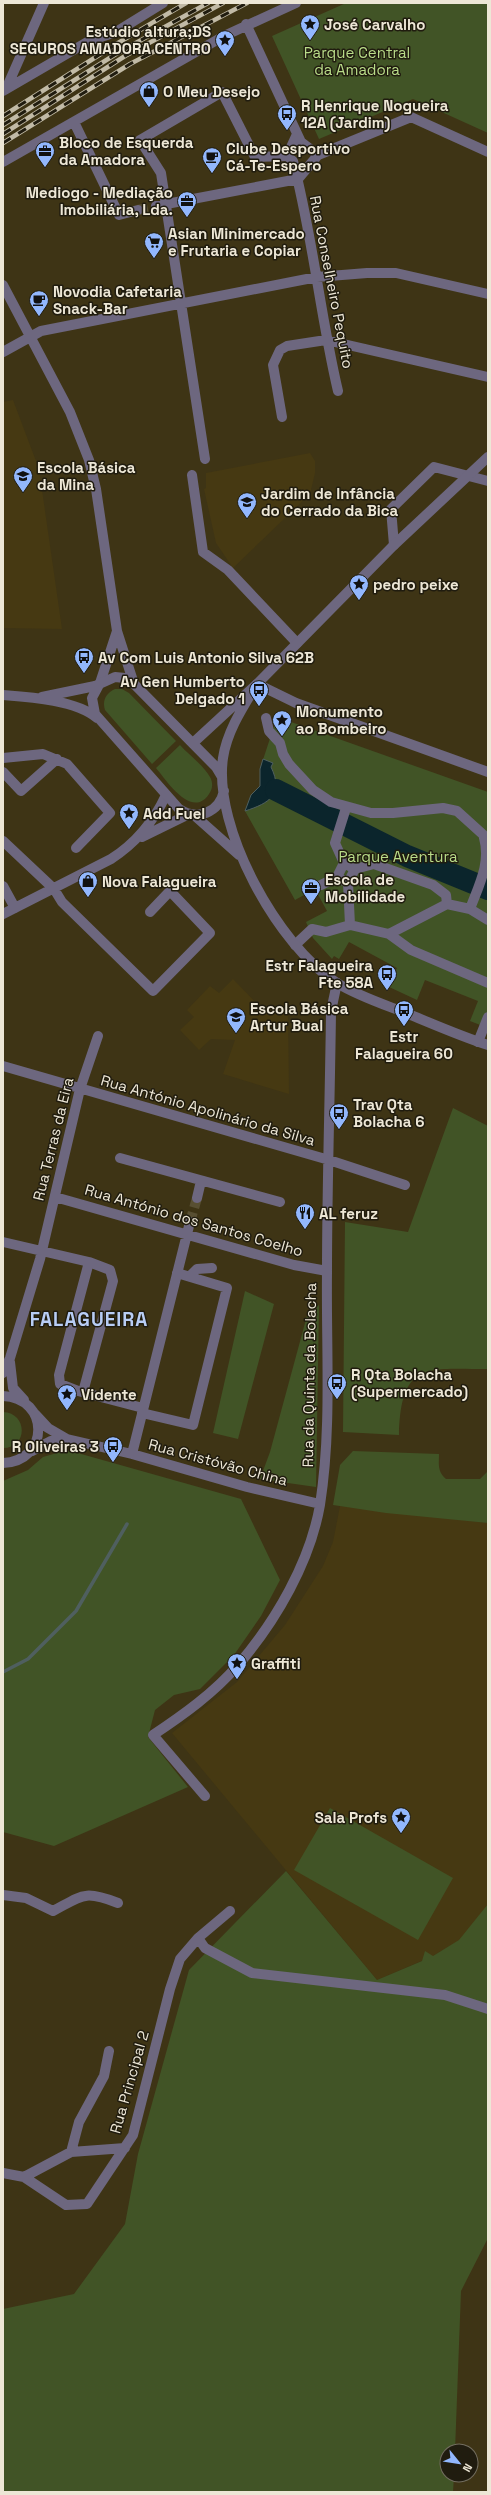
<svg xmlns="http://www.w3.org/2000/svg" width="491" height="2495" viewBox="0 0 491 2495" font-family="'Space Grotesk',sans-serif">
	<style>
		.built { fill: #463912 }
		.green { fill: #415426 }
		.water { fill: #0b252c; stroke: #4f5f5f }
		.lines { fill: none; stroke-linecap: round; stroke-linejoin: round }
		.stream { stroke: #4f5f5f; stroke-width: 3.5 }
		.river { stroke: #0b252c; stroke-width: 22 }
		.minor-tunnel { stroke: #584f32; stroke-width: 10; stroke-dasharray: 10 5; stroke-linecap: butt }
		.pedestrian { stroke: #6d677f; stroke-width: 10 }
		.minor { stroke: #6d677f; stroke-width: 10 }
		.tertiary { stroke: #6d677f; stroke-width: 10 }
		.rail-casing { stroke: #c1baa6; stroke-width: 4.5 }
		.rail { stroke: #201c0f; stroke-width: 3; stroke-dasharray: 9; stroke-linecap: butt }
		.labels { text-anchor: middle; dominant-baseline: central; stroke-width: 3; stroke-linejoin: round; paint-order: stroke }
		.poi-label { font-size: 15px; font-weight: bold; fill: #ede7d6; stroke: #201c0f; text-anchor: start }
		.park-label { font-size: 15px; fill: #b9dc89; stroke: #201c0f }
		.street-label { font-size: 15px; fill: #ede7d6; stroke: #201c0f }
		.district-label { font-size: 19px; font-weight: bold; letter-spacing: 1px; fill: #b8cdf5; stroke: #201c0f }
	</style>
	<rect width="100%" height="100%" fill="#3e3415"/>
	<path class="built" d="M13,400L39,469L62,629L3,628V402Z
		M310,453L315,461V473L310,494L233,568L216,543L204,489L206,488V473Z
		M233,979L262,1009H288L289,1094L223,1074L235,1040L211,1039L199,1050L180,1030L194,1017L187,1010L210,986L219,993Z
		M340,1506L488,1523V1904L462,1939L433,1956L377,1980L172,1733L237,1682L285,1625L323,1566L333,1542Z"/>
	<path class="green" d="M346,3H488V133L413,99L319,139L272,36Z
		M115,689H122L129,693L176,741L152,764L105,710C102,701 106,693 115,689Z
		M277,717L488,792V1028L470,1021L478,1001L425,980L417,1000L387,986L397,968L349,942L339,959L334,956L332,959L313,938L306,922L327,911L315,889L295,900L245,811L251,795L260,786V769Z
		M180,745C189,755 203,765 210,777C213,782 213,789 209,794C192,820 166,780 156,768Z
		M453,1108L488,1126V1369C426,1369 401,1361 399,1435L343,1432L345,1222L408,1232Z
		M245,1291L274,1304L238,1439L213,1433Z
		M319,1305L316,1487L260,1479L270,1452L308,1312Z
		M3,1412C28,1413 28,1448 3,1448Z
		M67,1450L241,1499L280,1580L261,1616L234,1655L200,1689L174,1695L155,1710L148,1737L188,1787L54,1846L3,1832V1481L28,1470L43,1457Z
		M353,1451L439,1454C439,1464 437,1471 446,1479H480L487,1472L488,1457V1523L386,1513L333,1505L340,1465Z
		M330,1808L453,1878L418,1940L294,1870Z
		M286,1871L377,1980L422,1961L425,1951L433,1956L459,1940L488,1904V2238L461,2291L455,2451H447V2475H454L453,2492H3V2309L74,2294L125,2224L138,2154L189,1970Z"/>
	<path class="water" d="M263,759L273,763L271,767C284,794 270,803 245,811L251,795L260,786V769Z"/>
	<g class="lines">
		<path class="stream" d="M3,1672L28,1659L76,1611L127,1524"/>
		<path class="river" d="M276,790L407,856L488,889"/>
		<path class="minor-tunnel" d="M138,210L156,206
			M190,1222L197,1198"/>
		<path class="pedestrian" d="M266,718L269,731L280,743L283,754L289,764L313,790L331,802L371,813H393L443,808L457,811L488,839
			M344,863L335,843L346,808
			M355,869L374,864L433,885L446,895L447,904L470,909L488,920
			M321,885L337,877L344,863L355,869L348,883L337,877
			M470,909C479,885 491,863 484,838
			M350,925L389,934L411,950L488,983
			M389,934L447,904
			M295,945L312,929L326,932L350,925L348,883
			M478,1042L488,1017"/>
		<path class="minor" d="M246,24L301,142L318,155
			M6,89L44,3
			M3,91L89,41L116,32L163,3
			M74,122L119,215L138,210
			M287,156L297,134
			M3,162L224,36L296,3
			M156,206L298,179L318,155L411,117L488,152
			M3,285L70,412L89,460L96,489L117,631L134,684
			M3,352L41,331L317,277L367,273H396L488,294
			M282,417L273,365L280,350L287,346L326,340L488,377
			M205,459L161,173L140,140L222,92L255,157L287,156L293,161C313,237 320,315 338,391
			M192,475L203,552L228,570L297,643
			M394,545L391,509L434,467L488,481
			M100,683L117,631
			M257,684L296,703L488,772
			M3,758L43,754L67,764L110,813L76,848
			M3,772L21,791L57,759
			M142,837L189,814
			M3,841L54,889L62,902L153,991L210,933L170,891L150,912
			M3,886L15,908
			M3,914L111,859C136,843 153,823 166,795
			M3,1066L329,1160L405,1185
			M120,1158L280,1202
			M55,1197L294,1265L327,1271
			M197,1198L201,1181
			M3,1242L89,1262L59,1375L60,1384L78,1391L143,1408
			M190,1276L197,1269L212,1268
			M10,1362L13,1388L24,1400
			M3,1373L10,1358L40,1259L80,1089L98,1036
			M83,1392L113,1281L110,1270L89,1262
			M3,1396C50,1398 50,1461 3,1463
			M142,1413L193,1425L227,1288L177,1273
			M35,1414L48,1428L67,1439L132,1454L247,1487L320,1504
			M32,1451L51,1441L67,1439
			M132,1454L190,1222
			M205,1796L153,1735C183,1715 214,1693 238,1665C276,1621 310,1562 320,1505C332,1428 326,1349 327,1272C327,1185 330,1098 331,1011L337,983
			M3,1895L26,1898L53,1911C83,1895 84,1890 118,1903
			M198,1938L205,1948L252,1973L445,1995L488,2009
			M71,2152L79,2122L104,2076L109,2051
			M3,2173L24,2177L66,2205L87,2204L133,2135L170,1989L180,1959L198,1938L230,1911
			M24,2177L71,2152L125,2148"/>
		<path class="tertiary" d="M100,683L92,698L95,714L179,809C197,821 219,813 224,791
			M257,684C243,707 227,731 223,758C213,828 278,946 337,983C358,996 383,1004 406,1013C433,1024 460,1036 488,1045
			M3,695C29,697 76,700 97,718
			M42,697L95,686L115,677L125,678L134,684L216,767L222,777
			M193,743L257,684L394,545L488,457
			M194,815L239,855"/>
		<g class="rail-casing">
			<path id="rail" d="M3,116L118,43L186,3
				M3,125L116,54L208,3
				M3,134L125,56L223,3
				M3,143L130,64L247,3"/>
		</g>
		<use href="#rail" class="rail"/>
	</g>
	<defs>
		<g id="sight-pin" transform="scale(1)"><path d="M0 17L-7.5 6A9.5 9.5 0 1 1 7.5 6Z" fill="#92b7fd" stroke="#201c0f"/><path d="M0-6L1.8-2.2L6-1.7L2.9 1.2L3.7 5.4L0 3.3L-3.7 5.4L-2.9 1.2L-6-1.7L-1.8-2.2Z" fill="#111"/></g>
		<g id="shop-pin" transform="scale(1)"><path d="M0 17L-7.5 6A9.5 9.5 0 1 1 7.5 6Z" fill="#92b7fd" stroke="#201c0f"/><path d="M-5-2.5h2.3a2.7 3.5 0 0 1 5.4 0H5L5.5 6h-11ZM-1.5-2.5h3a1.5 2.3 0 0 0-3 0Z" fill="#111"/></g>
		<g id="bus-pin" transform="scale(1)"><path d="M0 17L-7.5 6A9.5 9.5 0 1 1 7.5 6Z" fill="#92b7fd" stroke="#201c0f"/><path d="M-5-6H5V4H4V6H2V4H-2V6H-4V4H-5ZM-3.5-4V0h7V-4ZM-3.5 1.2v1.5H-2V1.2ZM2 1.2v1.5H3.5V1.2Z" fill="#111"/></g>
		<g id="office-pin" transform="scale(1)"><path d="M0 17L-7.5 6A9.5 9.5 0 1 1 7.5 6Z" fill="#92b7fd" stroke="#201c0f"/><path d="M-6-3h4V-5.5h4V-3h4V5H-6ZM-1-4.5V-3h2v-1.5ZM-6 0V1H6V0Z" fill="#111"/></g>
		<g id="cafe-pin" transform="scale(1)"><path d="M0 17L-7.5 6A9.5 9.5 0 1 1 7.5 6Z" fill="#92b7fd" stroke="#201c0f"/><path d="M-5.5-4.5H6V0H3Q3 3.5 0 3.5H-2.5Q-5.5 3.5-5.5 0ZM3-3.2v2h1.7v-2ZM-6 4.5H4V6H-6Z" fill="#111"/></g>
		<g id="supermarket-pin" transform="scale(1)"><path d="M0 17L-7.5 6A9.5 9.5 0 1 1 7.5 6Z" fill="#92b7fd" stroke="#201c0f"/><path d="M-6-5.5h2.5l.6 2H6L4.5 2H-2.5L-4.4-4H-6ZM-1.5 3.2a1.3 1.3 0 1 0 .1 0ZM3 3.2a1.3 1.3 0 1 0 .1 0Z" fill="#111"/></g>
		<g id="school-pin" transform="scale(1)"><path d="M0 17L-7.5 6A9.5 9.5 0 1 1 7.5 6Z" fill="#92b7fd" stroke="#201c0f"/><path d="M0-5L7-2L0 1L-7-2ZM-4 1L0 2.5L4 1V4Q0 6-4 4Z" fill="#111"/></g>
		<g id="restaurant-pin" transform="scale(1)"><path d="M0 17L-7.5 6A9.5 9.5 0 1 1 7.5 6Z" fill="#92b7fd" stroke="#201c0f"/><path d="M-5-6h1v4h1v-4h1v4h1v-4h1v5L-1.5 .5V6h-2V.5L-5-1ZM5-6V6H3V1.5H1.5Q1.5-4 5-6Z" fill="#111"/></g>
	</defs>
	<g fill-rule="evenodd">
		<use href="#sight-pin" x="310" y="24"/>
		<use href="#sight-pin" x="225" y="40"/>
		<use href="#shop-pin" x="149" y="91"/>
		<use href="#bus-pin" x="287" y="114"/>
		<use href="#office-pin" x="45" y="151"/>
		<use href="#cafe-pin" x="212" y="157"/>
		<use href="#office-pin" x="187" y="201"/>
		<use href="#supermarket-pin" x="154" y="242"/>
		<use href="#cafe-pin" x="39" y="300"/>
		<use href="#school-pin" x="23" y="476"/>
		<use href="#school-pin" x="247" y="502"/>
		<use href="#sight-pin" x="359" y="584"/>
		<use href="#bus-pin" x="84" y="657"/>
		<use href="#bus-pin" x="259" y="690"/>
		<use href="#sight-pin" x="282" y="720"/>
		<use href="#sight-pin" x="129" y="813"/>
		<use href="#shop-pin" x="88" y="881"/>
		<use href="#office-pin" x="311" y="888"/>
		<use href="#bus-pin" x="387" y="974"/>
		<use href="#bus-pin" x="404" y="1010"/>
		<use href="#school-pin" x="236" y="1017"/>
		<use href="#bus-pin" x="339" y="1113"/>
		<use href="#restaurant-pin" x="305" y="1213"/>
		<use href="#bus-pin" x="337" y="1383"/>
		<use href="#sight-pin" x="67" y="1394"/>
		<use href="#bus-pin" x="113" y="1446"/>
		<use href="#sight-pin" x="237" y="1663"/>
		<use href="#sight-pin" x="401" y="1817"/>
	</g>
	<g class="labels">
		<g class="poi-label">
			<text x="324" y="24">José Carvalho</text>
			<text x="211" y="31" text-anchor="end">Estúdio altura;DS<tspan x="211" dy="17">SEGUROS AMADORA CENTRO</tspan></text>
			<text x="163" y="91">O Meu Desejo</text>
			<text x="301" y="105">R Henrique Nogueira<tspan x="301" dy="17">12A (Jardim)</tspan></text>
			<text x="59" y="142">Bloco de Esquerda<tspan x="59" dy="17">da Amadora</tspan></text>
			<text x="226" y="148">Clube Desportivo<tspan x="226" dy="17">Cá-Te-Espero</tspan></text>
			<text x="173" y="192" text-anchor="end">Mediogo - Mediação<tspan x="173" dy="17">Imobiliária, Lda.</tspan></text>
			<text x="168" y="233">Asian Minimercado<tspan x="168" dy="17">e Frutaria e Copiar</tspan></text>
			<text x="53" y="291">Novodia Cafetaria<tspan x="53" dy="17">Snack-Bar</tspan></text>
			<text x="37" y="467">Escola Básica<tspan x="37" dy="17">da Mina</tspan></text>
			<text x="261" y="493">Jardim de Infância<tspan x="261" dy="17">do Cerrado da Bica</tspan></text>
			<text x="373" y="584">pedro peixe</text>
			<text x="98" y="657">Av Com Luis Antonio Silva 62B</text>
			<text x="245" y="681" text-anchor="end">Av Gen Humberto<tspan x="245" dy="17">Delgado 1</tspan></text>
			<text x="296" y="711">Monumento<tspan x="296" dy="17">ao Bombeiro</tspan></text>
			<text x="143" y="813">Add Fuel</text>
			<text x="325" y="879">Escola de<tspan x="325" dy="17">Mobilidade</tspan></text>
			<text x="102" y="881">Nova Falagueira</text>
			<text x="373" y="965" text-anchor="end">Estr Falagueira<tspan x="373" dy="17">Fte 58A</tspan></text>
			<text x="250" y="1008">Escola Básica<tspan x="250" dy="17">Artur Bual</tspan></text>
			<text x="404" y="1036" text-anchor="middle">Estr<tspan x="404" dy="17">Falagueira 60</tspan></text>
			<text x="353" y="1104">Trav Qta<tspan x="353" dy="17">Bolacha 6</tspan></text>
			<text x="319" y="1213">AL feruz</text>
			<text x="351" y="1374">R Qta Bolacha<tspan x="351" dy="17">(Supermercado)</tspan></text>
			<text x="81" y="1394">Vidente</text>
			<text x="99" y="1446" text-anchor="end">R Oliveiras 3</text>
			<text x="251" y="1663">Graffiti</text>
			<text x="387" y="1817" text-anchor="end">Sala Profs</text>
		</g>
		<g class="park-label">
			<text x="357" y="52">Parque Central<tspan x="357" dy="17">da Amadora</tspan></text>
			<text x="398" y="856">Parque Aventura</text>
		</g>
		<g class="street-label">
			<text transform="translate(332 282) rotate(79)">Rua Conselheiro Pequito</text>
			<text transform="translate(208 1110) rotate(16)">Rua António Apolinário da Silva</text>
			<text transform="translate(53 1139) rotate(-76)">Rua Terras da Eira</text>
			<text transform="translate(194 1220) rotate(16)">Rua António dos Santos Coelho</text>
			<text transform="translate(309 1375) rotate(-89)">Rua da Quinta da Bolacha</text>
			<text transform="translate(218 1462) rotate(15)">Rua Cristóvão China</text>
			<text transform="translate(129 2082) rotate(-74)">Rua Principal 2</text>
		</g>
		<g class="district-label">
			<text x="89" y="1319">FALAGUEIRA</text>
		</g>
	</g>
	<rect width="491" height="2495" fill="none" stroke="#ede7d6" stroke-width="8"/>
	<g transform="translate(459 2463) rotate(120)"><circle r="19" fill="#201c0f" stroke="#726d5f"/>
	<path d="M0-3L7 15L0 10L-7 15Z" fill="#92b7fd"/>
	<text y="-6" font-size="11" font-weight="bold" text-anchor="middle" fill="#ede7d6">N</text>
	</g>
</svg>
